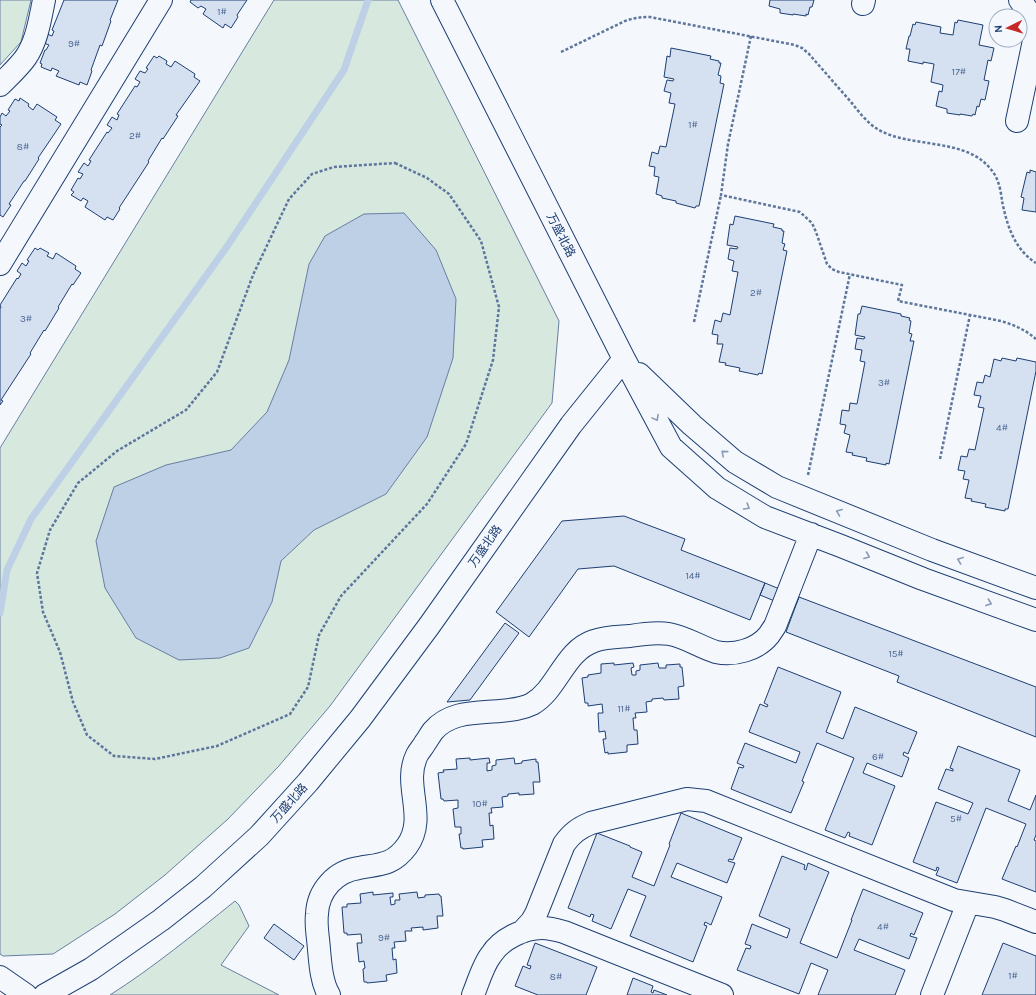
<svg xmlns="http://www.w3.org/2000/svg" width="1036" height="995" viewBox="0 0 1036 995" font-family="Karla,'Noto Sans SC',sans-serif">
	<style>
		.green { fill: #d7e8df; stroke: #687fa3 }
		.water { fill: #bed0e5; stroke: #687fa3 }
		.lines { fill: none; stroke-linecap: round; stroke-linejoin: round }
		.stream { stroke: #bed0e5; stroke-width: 7 }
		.building { fill: #d5e0f0; stroke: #1d3f73 }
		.minor-casing { stroke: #1d3f73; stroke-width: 24 }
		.path { stroke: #5e769c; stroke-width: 2.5; stroke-dasharray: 3 2; stroke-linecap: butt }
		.minor { stroke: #f4f7fb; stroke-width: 22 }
		.oneway { stroke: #889bb7 }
		.labels { text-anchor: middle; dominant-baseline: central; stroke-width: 3; stroke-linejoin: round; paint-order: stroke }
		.number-label { font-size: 10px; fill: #4b6792 }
		.street-label { font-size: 12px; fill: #1d3f73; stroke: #f4f7fb }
	</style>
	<rect width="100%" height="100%" fill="#f4f7fb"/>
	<path class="green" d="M0,0H31L21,42L0,65Z
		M274,0H398L559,321L552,403L330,706L278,767L228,819L165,875L115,914L53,954L3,956L0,954V448Z
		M235,901L239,905L249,926L221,965L279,995H110C154,967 194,934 235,901Z"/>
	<path class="water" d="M404,213L436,250L456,299L453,358L427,437L386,494L314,530L281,561L272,602L249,648L220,658L179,660L136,638L105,588L96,541L114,487L166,465L231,450L267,412L289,360L309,264L325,236L364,214Z"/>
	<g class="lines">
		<path class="stream" d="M0,613L7,570L31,519L226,248L344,70L368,0"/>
	</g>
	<path class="building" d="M64,0H118L110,20L111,21L102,46L100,45L91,70L92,71L87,85L80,82L79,85L56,76L59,71L52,68L51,71L41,67L42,64L40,63L45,50H46L49,45L44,43L47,34L52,36L54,31L52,30Z
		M191,0H247L237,15L238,17L231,28L225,24L223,28L203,14L206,9L201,6L198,8L190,2Z
		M770,0H814L812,7H810L808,15L806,14V16L793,14V15L780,13V9L769,6Z
		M958,20L983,25L979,45L994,48L991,61L988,60L984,80L989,81L985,100L981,99L979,107L977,106L975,115L973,114L972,116L960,114V115L947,113V109L936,106L939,91L942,92L943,85L931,82L934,64L923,62V64L908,61L910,49H906L909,36H910L913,24L915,25L916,22L941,27L940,33L953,35L955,22L957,23Z
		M671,48L711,56L710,59L719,61V63H721L718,75L721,76L720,83L724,84L699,206H696L695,208L676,203V201L662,198V196L656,194L659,177L654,176L655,167L649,166L652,152L658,154L660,146L666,147L675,104L669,103L671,93L664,91L667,80L673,81L674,79L664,77L667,56L670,57Z
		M154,56L157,58L159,56L167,61L166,64L171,67L175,61L195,74L194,77L200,81L176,115L178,116L163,139L162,138L148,161L149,162L119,208L120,209L113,220L107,217L105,220L85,207L88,201L83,198L81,201L71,195L74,192L71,190L78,178L80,179L83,174L78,172L84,163L88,166L91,161L89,160L107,132L108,133L112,128L107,125L112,117L117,120L119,115L117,114L135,86L137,87L140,82L135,79L140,71L145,73L148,69L146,68Z
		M20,98L29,104L28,106L33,110L37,104L57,117L55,120L61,124L38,158L39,159L25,181H24L9,204L11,205L3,217L0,215V127L2,125L0,124V117L2,113L6,116L10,111L8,110L15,99L19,101Z
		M1030,170L1036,172V212L1022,210L1024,198L1021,197L1027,172L1030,173Z
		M735,216L774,224L773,227L782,229V231H784L782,243L785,244L783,250L787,251L762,374L759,373L758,375L739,371L740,368L725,365L726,363L719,362L723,344H717L718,335L712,334L715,320L721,322L723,313L730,315L738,272L732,271L734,261L728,259L730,248L737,249L738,247L727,245L730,224L733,225Z
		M35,248L38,250L40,248L49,253L47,256L53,259L56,253L76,266L75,269L81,273L73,285L72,284L58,307L59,308L45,331L44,330L30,353L31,354L1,400L3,401L0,405V309L1,307L0,305L17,278L18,279L21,274L17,271L22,263L26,266L29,261L27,260Z
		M862,306L901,314V316L910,318L909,320L911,321L909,333L912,334L910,341H914L889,464L886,463V465L866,461L867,458L852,455L853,453L846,452L850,435L844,433L846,425L840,424L842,410L849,411L850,403L857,404L865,362L860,361L862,350L855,349L857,338L864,339L865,337L855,335L858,314H860Z
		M1002,358L1016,361L1017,358L1036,362V371L1008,509H1005V511L985,507L986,504L971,501L972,499L965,498L969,480L963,479L965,471L958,470L961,456L967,457L969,449L975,450L984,408L978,407L981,396L974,395L977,382L983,383L985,375L990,377L994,359L1001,361Z
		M624,516L685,539L681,550L765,583L750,620L614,566L578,569L529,637L496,612L562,521Z
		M765,583L799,597L794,609L760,595Z
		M799,597L1036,687V737L897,682L899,676L786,632Z
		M505,623L519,633L470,700L447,702Z
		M614,663V665L633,663L634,667L631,668L632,675H636V671L640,670V665L658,663L659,668H666V665L680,664V667H682L684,686L678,687L679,699L664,700L663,698L652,699V701L646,702L647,712L635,713L636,718H633L634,730H637L638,744L627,745V752L608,754V752L605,753L603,739H606L605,731L599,732L598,713H603L602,704L588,706V703H585L582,678L588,677V675L601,673V664Z
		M778,667L841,692L826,732L843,739L855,707L917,732L908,754L904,752L903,755L909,758L902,777L867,763L863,773L895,786L872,845L849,836L850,833L848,832L845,838L825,830L854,758L817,743L802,781L804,782L791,813L731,789L739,767L743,768L744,766L737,763L745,743L796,763L800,752L749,732L760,704L767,707L768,705L764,703Z
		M958,746L1020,770L1008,801L1030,810L1036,795V835L1034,840L1036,841V892L1002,879L1016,846L1017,847L1026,824L986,808L957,883L936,875L939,868L937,867L936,871L913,862L936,802L968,814L973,803L938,789L946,769L953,771V769L950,768Z
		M470,758V760L489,758L490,763H487V771L492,770V766L496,765V760L514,758L515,764L522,763V761L536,759V762H538L540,782H533L534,794L519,795V793L508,794V796L502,797L503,807L491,808L492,813H489L490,826L493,825L494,839L482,840L483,847L463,849V848H461L459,834H461V827H455L453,809L458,808V800L444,801L443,799H441L438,773L444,772L443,770L457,769L456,759Z
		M681,813L742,838L733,860L729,859L728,861L735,863L727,883L677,863L671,877L722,897L711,925L705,922L704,925L707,926L693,962L630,936L646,896L628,889L611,929L592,921L594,915L591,914L590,917L568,908L597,833L630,846V847L642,852L632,877L654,886L670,845L669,844Z
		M782,856L805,865L804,869L806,870L808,863L829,872L800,943L837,958L852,920H851L863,889L923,913L914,935L911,933L910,936L917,938L909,959L859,939L854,950L905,970L895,995H818L828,970L811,963L799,994L737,970L746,948L750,949L751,946L745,944L752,924L787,938L790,929L759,916Z
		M373,892V895L393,893V897H390L391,905L395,904V900H400L399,894L417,892L418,898L425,897V895L439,894L440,896H441L443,916H437L438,928L423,930V927L411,928L412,931H405L406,941L394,942L395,948H392L393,960L396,959L397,973L386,975L387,981L367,983V982H364L363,969L365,968L364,961L359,962L357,943H362L361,934L347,935V933H344L342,907H347V904L361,903L360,894Z
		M274,924L304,946L294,960L264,938Z
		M535,943L597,967L586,995H538L515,986L523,966L530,969L531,966L527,965Z
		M1003,943L1036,956V995H982Z
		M633,978L653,986L651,992L653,993L654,990L667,995H627Z"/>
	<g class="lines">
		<g class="minor-casing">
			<path id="minor" d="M442,0L624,359L671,447L717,488L765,517L841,546L923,579L1036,620
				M1020,0L1036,22
				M863,4L864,0
				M0,85C9,76 19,67 26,57C37,41 40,19 44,0
				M1017,121L1036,31
				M0,264L161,0
				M639,374L692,425L735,462L777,487L932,550L1036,588
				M522,932L532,921L536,914L564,844C572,833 579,828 591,823L687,799L706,801L954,900L995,907L1005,910L1036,922
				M0,977L26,995
				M45,995L91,969L161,920L203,887L259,836L308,782L360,719L429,626L571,425L624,359
				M329,995C320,980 320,956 318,939C317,931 316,922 317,914C318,890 336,871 359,868C381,864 393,865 407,846C428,817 402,785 417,755C419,751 423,747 425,743C428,739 430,735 433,731C450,711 477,713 500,711C511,710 522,709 532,704C558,689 564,651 594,641C605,637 618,637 630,636C642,634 656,632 669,634C686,637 700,647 716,652C734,656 757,650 769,635C771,632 773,629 775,626L811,534
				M473,995C478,983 483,965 491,955C501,939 524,928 542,928C549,928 557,930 564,932L722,995
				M932,995L968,903"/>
		</g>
		<path class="path" d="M751,36L728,144L721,195L800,212L812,223L816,232L827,264L832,269L839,272L902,285L898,301L1001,321C1014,325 1026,330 1036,339
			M561,52L625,21C633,18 641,17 650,17L795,45L802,48L809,54C823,70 837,86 851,102C859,112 868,124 879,130C909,147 959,139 985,163C988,166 991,169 993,172C999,180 1001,192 1002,201C1007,225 1014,249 1036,263
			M395,163L427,178L449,194L481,241L499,307L493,360L466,444L427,504L341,596L319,635L308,687L290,714L217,746L155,759L114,756L87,735L73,702L60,652L43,612L37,573L50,530L78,483L117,451L186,410L217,372L253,275L289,199L312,174L334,167Z
			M694,322L721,195
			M940,459L970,315
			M808,475L850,274"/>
		<use href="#minor" class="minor"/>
	</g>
	<defs><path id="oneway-chevron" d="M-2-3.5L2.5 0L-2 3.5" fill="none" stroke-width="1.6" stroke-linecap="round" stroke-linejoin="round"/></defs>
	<g class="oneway">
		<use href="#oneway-chevron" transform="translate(656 418) rotate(62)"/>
		<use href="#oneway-chevron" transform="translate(724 453) rotate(-139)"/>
		<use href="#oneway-chevron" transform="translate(747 507) rotate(31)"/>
		<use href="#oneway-chevron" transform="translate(839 512) rotate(-158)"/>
		<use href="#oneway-chevron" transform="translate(867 556) rotate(22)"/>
		<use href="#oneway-chevron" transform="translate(960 560) rotate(-160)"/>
		<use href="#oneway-chevron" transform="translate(989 603) rotate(20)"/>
	</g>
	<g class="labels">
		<g class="number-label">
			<text x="222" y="12">1#</text>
			<text x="74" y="44">9#</text>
			<text x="959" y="72">17#</text>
			<text x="693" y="125">1#</text>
			<text x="135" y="136">2#</text>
			<text x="23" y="147">8#</text>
			<text x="756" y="293">2#</text>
			<text x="26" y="319">3#</text>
			<text x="884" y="383">3#</text>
			<text x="1002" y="428">4#</text>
			<text x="693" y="576">14#</text>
			<text x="896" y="654">15#</text>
			<text x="624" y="709">11#</text>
			<text x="878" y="757">6#</text>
			<text x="480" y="804">10#</text>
			<text x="956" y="819">5#</text>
			<text x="883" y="927">4#</text>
			<text x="384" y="938">9#</text>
			<text x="1013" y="976">1#</text>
			<text x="556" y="977">8#</text>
		</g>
		<g class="street-label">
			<text transform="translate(561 235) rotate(63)">万盛北路</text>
			<text transform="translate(485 546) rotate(-55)">万盛北路</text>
			<text transform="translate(289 803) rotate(-48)">万盛北路</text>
		</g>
	</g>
	<g transform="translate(1008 28) rotate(265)"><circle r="19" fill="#f4f7fb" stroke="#9eadc5"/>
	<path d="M0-3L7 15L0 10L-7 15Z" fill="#c62828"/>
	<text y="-6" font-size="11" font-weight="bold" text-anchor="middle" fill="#1d3f73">N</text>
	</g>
</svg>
